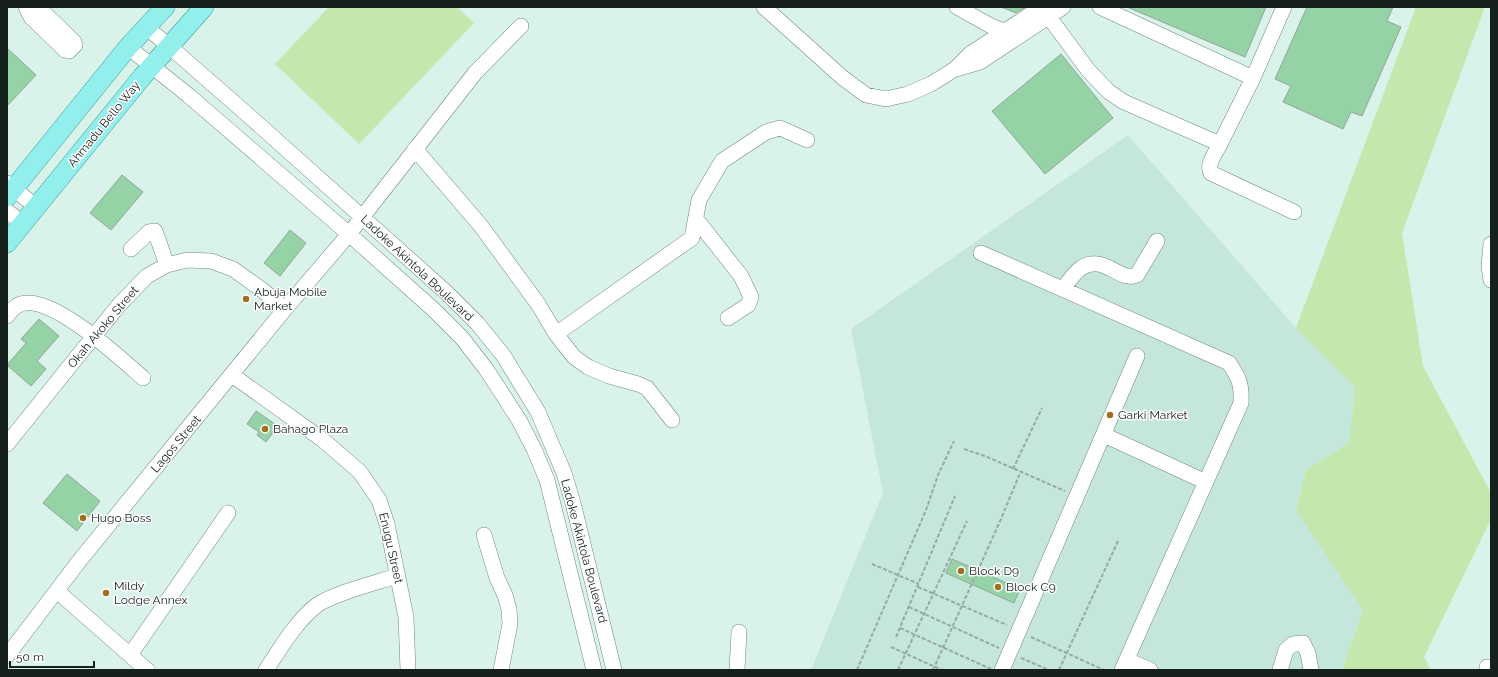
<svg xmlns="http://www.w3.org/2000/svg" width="1498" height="677" viewBox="0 0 1498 677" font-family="Raleway,sans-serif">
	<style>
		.built { fill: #c5e6da }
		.green { fill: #c4e7ad }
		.building { fill: #95d2a6; stroke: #93a698 }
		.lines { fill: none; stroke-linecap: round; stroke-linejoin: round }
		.minor-casing { stroke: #70877f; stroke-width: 16 }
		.major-casing { stroke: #389f9c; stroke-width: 20 }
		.path { stroke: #95aaa3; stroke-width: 2; stroke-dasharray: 4 2; stroke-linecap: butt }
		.minor { stroke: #fff; stroke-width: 15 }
		.major { stroke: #92efec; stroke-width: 19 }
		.poi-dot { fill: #9f6f22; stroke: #fff; stroke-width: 1.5 }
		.labels { text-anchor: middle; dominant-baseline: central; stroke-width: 3; stroke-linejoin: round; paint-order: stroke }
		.street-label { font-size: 12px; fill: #16201d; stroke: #fff }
		.poi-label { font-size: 12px; fill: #16201d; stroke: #fff; text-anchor: start }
	</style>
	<rect width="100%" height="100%" fill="#d9f3ea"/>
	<path class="built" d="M1128,135L1296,328L1355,387L1349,443L1306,470L1296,509L1363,610L1342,670H811L883,493L851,329Z"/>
	<path class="green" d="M329,7H457L474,23L359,144L275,64Z
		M1416,7H1485L1402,233L1423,366L1491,493V519L1424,657L1431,670H1342L1363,610L1296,510L1306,470L1349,443L1355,387L1296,328Z"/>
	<path class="building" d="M1001,7H1026L1016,13Z
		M1127,7H1266L1245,57Z
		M1307,7H1393L1387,21L1401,27L1362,116L1351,112L1343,129L1283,102L1291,86L1275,79Z
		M7,48L36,75L7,106Z
		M1061,54L1113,118L1045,174L992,111Z
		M122,175L143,192L111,230L90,213Z
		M290,230L306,243L280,276L264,263Z
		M39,319L59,336L37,361L46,369L31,386L7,365L26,343L21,339Z
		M256,411L278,426L266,442L257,435L259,432L247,424Z
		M67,474L100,501L77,531L43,503Z
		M952,559L1020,589L1014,603L946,573Z"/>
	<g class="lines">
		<g class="minor-casing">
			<path id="minor" d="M26,7L31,17L65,50L69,51L75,45L74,42L38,7
				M764,7L843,78L866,95L886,99L908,94L931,84L955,69L970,54L1042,7
				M957,7L991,26L1012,34
				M1100,7L1253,78
				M1049,17L1088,70L1109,92L1124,102L1220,144L1253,78L1284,7
				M146,27L169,46L248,115L447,293L477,323L503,355L538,412L552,445L564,473L573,503L614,670
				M128,47L188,95L349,234L434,310L462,338L486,369L519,420L534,449L547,480L594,670
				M956,69L980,62L1063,7
				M1220,144C1216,153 1206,164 1211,173L1294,212
				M415,149L481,226L538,304L556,334L574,357L588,367L609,376L638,384L647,388L672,420
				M7,183L36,207
				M7,211L23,224
				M696,219L741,276L751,297L748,305L728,318
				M1491,244L1489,266L1491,280
				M131,249L149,232L155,231L167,265
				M981,253L1229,363C1239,378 1242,384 1241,403L1122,670
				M1063,289C1068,282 1074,273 1081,268C1104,253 1120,283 1137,275L1157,241
				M7,316C10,312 15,305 21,304C52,294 120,358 143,378
				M556,334L692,238L699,200L722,161L766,132L780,128L807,140
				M232,375L323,440L360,472L379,500L387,524L406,617L408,670
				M1104,435L1206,482
				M7,444L119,305L147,276L167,265L187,260L211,261L233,269L261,289L285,309
				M484,535L497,578L505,595L509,609L510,624L501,670
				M57,591L147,670
				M130,655L228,513
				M7,656L80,560L285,309L349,234L475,73L521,26
				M1127,660L1150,670
				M1487,667L1489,670
				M266,670C280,649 297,620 317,605C335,593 375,583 397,576
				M737,670L739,632
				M1002,670L1137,356
				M1280,670L1286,650L1293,644L1303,643L1308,653L1311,670"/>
		</g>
		<g class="major-casing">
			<path id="major" d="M7,197L128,47L165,7
				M7,243L142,77L204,7"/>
		</g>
		<path class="path" d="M964,449L985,456L1065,491
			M1013,469L1042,408
			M872,564L919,584
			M918,587L1007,625
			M909,607L999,648
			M900,628L991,669
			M896,637L955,496
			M1031,637L1104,670
			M891,647L942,670
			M1021,658L1049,670
			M857,670L926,510L938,475L954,441
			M898,670L967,521
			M933,670L1001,519L1020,473
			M1059,670L1118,541"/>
		<use href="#minor" class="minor"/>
		<use href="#major" class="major"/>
	</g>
	<g class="poi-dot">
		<circle cx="246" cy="299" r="4"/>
		<circle cx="1110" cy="415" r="4"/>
		<circle cx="265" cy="429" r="4"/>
		<circle cx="83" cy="518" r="4"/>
		<circle cx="961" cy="571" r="4"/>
		<circle cx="998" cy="587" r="4"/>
		<circle cx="106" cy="593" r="4"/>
	</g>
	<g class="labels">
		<g class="street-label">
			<text transform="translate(104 124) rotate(-51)">Ahmadu Bello Way</text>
			<text transform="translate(417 268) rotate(43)">Ladoke Akintola Boulevard</text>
			<text transform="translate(103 327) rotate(-50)">Okah Akoko Street</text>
			<text transform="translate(176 444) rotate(-50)">Lagos Street</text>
			<text transform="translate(391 548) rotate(77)">Enugu Street</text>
			<text transform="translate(584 551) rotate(75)">Ladoke Akintola Boulevard</text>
		</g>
		<g class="poi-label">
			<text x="254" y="292">Abuja Mobile<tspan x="254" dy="14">Market</tspan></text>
			<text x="1118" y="415">Garki Market</text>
			<text x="273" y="429">Bahago Plaza</text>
			<text x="91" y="518">Hugo Boss</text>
			<text x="969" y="571">Block D9</text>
			<text x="114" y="586">Mildy<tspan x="114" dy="14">Lodge Annex</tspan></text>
			<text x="1006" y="587">Block C9</text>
		</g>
	</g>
	<rect width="1498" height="677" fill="none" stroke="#16201d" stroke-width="16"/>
	<path d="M10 661v6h84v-6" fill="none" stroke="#16201d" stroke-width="2"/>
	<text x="16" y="661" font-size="12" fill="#16201d" stroke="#ffffff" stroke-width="3" paint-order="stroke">50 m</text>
</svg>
